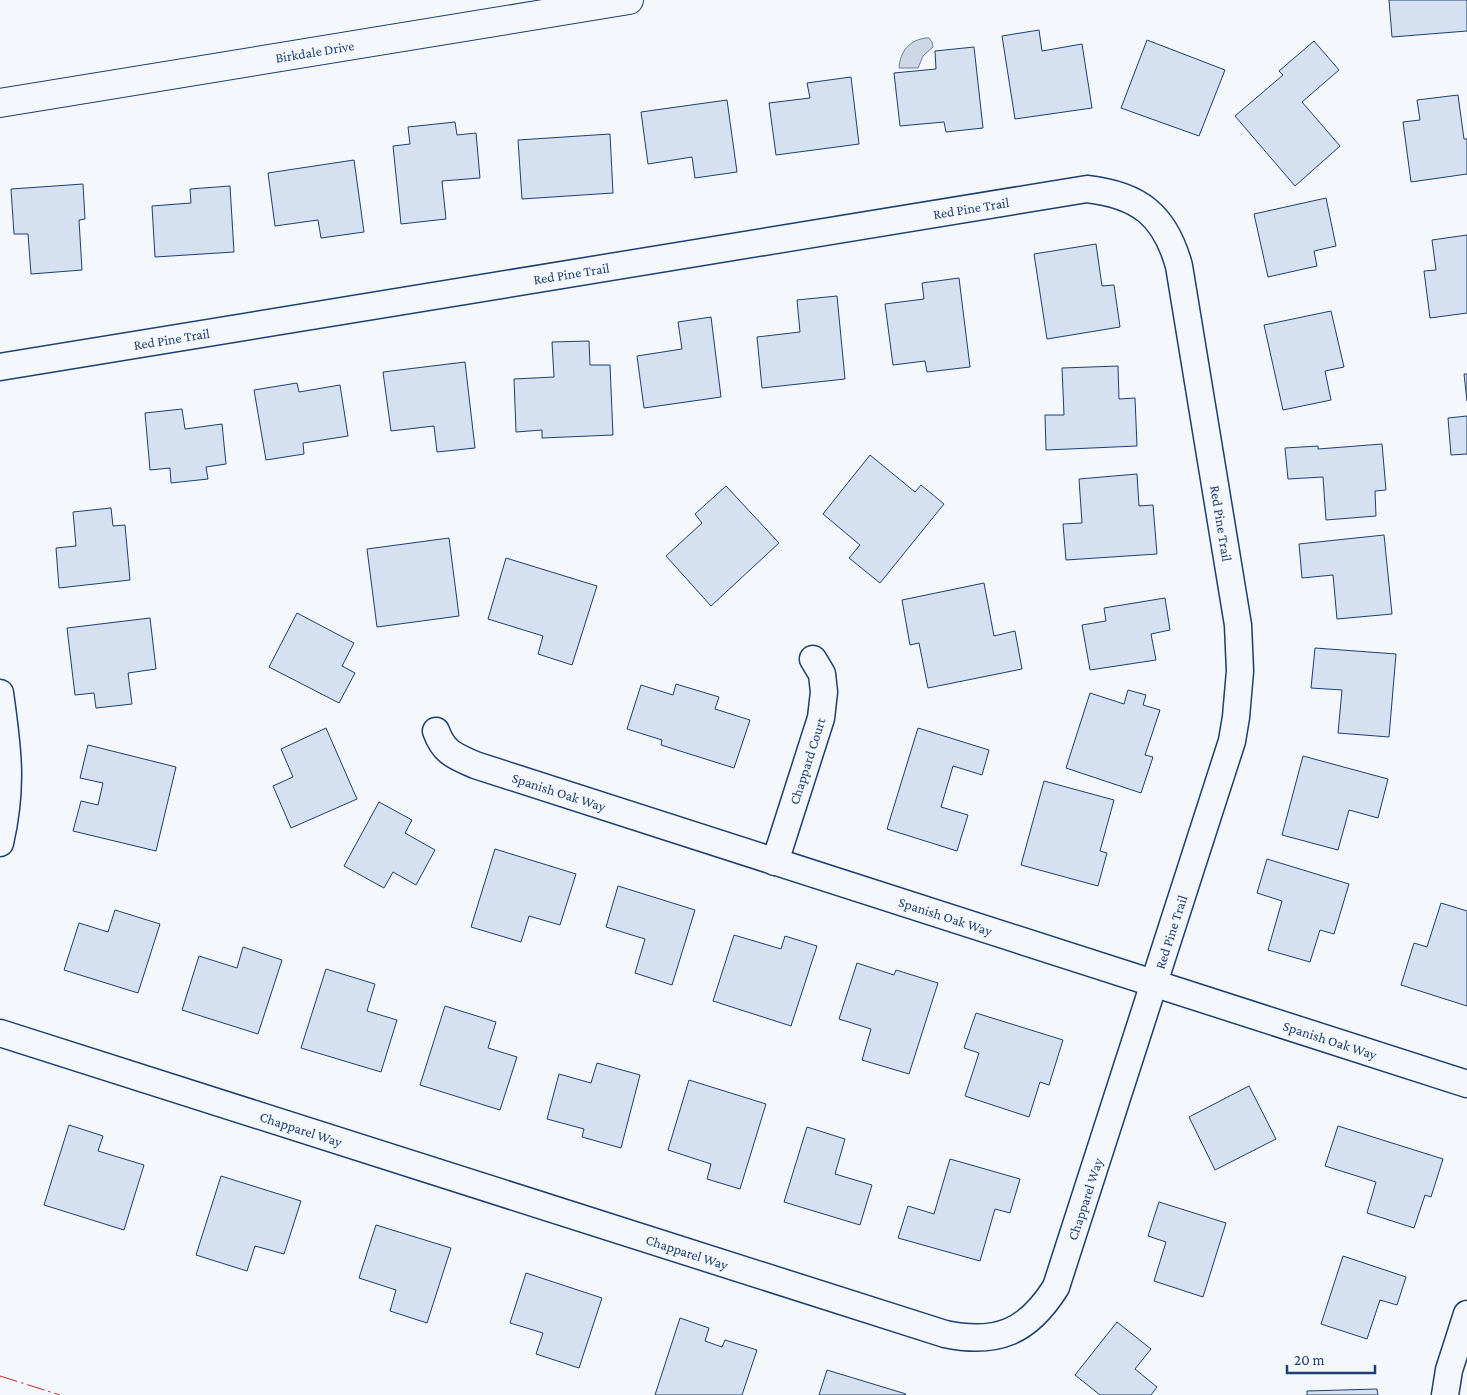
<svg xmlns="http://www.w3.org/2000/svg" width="1467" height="1395" viewBox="0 0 1467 1395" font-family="'Crimson Pro',serif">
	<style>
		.water { fill: #cfd7e4; stroke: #687fa3 }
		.building { fill: #d5e0f0; stroke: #1d3f73 }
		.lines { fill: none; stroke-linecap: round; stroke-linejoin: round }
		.street-casing { stroke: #1d3f73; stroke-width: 29 }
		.secondary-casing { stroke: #1d3f73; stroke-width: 30 }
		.street { stroke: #f4f7fb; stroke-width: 26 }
		.secondary { stroke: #f4f7fb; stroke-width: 28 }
		.power { stroke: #c62828; stroke-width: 1; stroke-dasharray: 18 4 2.5 4; stroke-linecap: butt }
		.labels { text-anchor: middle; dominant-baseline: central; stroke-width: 4; stroke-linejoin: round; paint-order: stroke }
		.street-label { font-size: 14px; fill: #1d3f73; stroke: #f4f7fb }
	</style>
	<rect width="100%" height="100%" fill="#f4f7fb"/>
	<path class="water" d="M926,38H929L932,42L933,47L923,56L918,68H899C900,52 909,40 926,38Z"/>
	<path class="building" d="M1389,0H1467V31L1392,37Z
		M1039,30L1042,51L1082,44L1092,108L1015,119L1002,36Z
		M1147,40L1225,70L1199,136L1121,108Z
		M1314,41L1339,70L1302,102L1340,146L1295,186L1235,116L1283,75L1279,71Z
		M974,47L983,128L946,132L944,122L900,126L894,73L936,69L935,51Z
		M851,77L859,144L776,155L769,103L810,98L807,83Z
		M1458,95L1464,139H1467V174L1411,182L1403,122L1420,120L1417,100Z
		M727,100L737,172L695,178L692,157L648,164L641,112Z
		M455,122L457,135L476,133L480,178L442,181L446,219L401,224L393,146L410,144L408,127Z
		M610,134L613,193L522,199L518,140Z
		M354,160L364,232L321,238L318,220L275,226L268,173Z
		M83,184L85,219L79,220L82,270L31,274L28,234H14L11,189Z
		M230,186L234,252L155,257L152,206L191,203L190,189Z
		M1326,198L1336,246L1314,251L1317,266L1268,277L1254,214Z
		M1467,235V313L1430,318L1424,271L1436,270L1432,240Z
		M1096,244L1102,286L1114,285L1120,327L1047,339L1034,254Z
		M959,278L970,367L927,372L925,361L893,365L885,304L924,299L922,283Z
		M837,296L845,379L762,388L757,337L800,332L797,300Z
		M1331,311L1344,367L1325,371L1331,400L1283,410L1264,325Z
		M711,317L721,397L644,408L637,356L682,349L678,322Z
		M589,341L590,365H610L613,435L542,438V430L516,432L514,379L554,377L552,342Z
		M465,362L475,448L437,452L434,426L391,431L383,372Z
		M1118,366L1119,399L1135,398L1137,446L1046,450L1045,415H1064L1062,368Z
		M1464,374H1467V401Z
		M297,383L299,392L340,385L348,436L303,443L304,454L266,460L254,390Z
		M182,409L185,429L222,424L226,464L206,467L208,479L171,483L170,468L150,470L145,413Z
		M1467,416V454L1451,455L1448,418Z
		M1382,444L1386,490L1375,491L1376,516L1326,520L1323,477L1288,479L1285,448L1318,446V449Z
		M870,455L915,492L921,485L944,504L880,583L849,558L860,545L823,514Z
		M1137,474L1139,506L1153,505L1157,554L1066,560L1063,524L1082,523L1079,479Z
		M726,486L779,543L711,606L666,556L702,523L695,514Z
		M111,508L113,526L125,525L130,580L59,588L56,548L76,546L73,512Z
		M1384,535L1392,614L1337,619L1333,575L1302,578L1299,544Z
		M449,538L459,616L377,627L367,549Z
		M506,558L597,586L572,665L538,654L543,636L488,619Z
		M984,583L994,636L1015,631L1022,669L928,688L919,643L910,645L902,600Z
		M1165,598L1170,630L1151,634L1156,660L1090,670L1082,625L1106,621L1104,608Z
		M297,613L354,643L342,666L355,673L339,703L269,667Z
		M150,618L156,669L128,673L132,704L96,708L94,693L75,695L67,628Z
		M1315,648L1396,654L1389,737L1338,733L1342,690L1311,688Z
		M676,684L719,697L715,709L750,720L734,768L661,745L662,740L627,729L641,685L673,695Z
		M1128,690L1146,695L1143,705L1160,710L1145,755L1153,757L1141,793L1066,768L1090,693L1124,704Z
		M326,728L357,799L291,828L273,786L293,777L281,749Z
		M918,728L989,750L982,775L953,766L941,807L968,815L957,851L887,829Z
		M88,745L176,767L156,851L73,831L81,801L98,805L103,783L80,778Z
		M1303,756L1388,779L1378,818L1349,810L1338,850L1282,835Z
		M1044,781L1114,800L1100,851L1107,853L1098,886L1021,865Z
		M379,802L412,820L405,833L435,850L416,885L393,872L384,888L344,866Z
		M495,849L576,874L560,925L529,916L521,942L471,927Z
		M1267,859L1349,884L1334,934L1320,930L1310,962L1268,950L1282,901L1257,893Z
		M618,886L695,910L672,985L635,973L645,939L606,927Z
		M1441,903L1467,911V1006L1401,985L1414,943L1427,947Z
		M115,910L160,924L138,993L64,970L79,923L108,932Z
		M734,935L781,949L785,936L817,946L791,1026L713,1001Z
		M243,947L282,960L258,1034L182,1010L199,956L237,968Z
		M857,963L894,975L896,970L938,983L909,1074L862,1060L871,1029L839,1019Z
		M326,969L375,984L367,1011L397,1020L381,1072L301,1048Z
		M445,1006L496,1022L488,1048L517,1057L500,1110L420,1085Z
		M976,1013L1063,1040L1049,1085L1040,1082L1029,1117L965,1096L979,1053L964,1048Z
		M597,1063L640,1075L621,1148L582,1137L584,1129L547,1119L559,1074L591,1083Z
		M689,1080L766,1104L740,1189L707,1179L711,1164L668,1150Z
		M1249,1086L1276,1139L1215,1170L1189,1117Z
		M69,1125L103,1136L98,1151L144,1165L124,1230L44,1205Z
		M1338,1126L1443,1159L1431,1197L1425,1195L1414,1228L1367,1213L1376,1182L1325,1166Z
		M807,1127L845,1139L835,1174L872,1185L860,1225L784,1202Z
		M950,1159L1020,1179L1010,1213L995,1209L980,1261L898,1238L908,1206L934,1214Z
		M221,1176L301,1201L284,1254L255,1246L247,1271L196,1255Z
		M1159,1202L1226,1223L1203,1297L1154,1281L1166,1242L1148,1236Z
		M376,1225L451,1248L427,1323L390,1311L396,1290L359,1278Z
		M1343,1256L1406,1277L1397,1305L1380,1300L1367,1339L1321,1324Z
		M526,1273L602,1298L579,1368L536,1354L543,1333L510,1323Z
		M680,1318L709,1328L705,1341L722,1347L725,1340L757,1350L742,1395H655Z
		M1117,1322L1151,1349L1135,1369L1157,1387L1151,1395H1100L1075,1375Z
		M827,1370L906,1394L905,1395H819Z
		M1377,1389L1378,1395H1307V1391Z"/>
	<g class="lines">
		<g class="street-casing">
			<g id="street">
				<path id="s1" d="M0,367L1087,189C1139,195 1165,215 1179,266L1238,625L1240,671L1236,717L1232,741L1056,1287C1028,1332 997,1345 945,1334L0,1033"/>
				<path d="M0,693C8,749 13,787 0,843"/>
				<path id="s2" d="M436,731C444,753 455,756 475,765L1467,1084"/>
				<path id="s3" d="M775,862L821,718L824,692L822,674L813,659"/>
				<path d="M1445,1395L1449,1370L1467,1314"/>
			</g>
		</g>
		<g class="secondary-casing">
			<g id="secondary">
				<path id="s4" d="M0,103L629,0"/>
			</g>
		</g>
		<use href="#street" class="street"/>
		<use href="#secondary" class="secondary"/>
		<path class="power" d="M0,1376L60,1395"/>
	</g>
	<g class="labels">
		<g class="street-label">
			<text stroke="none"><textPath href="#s4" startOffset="319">Birkdale Drive</textPath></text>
			<text stroke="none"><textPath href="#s1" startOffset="984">Red Pine Trail</textPath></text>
			<text stroke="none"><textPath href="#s1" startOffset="579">Red Pine Trail</textPath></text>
			<text stroke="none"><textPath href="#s1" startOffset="174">Red Pine Trail</textPath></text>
			<text stroke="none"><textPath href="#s1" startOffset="1492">Red Pine Trail</textPath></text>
			<text stroke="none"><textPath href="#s3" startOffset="106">Chappard Court</textPath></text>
			<text stroke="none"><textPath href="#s2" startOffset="142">Spanish Oak Way</textPath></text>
			<text stroke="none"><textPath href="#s2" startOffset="548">Spanish Oak Way</textPath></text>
			<text transform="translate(1171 932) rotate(-72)">Red Pine Trail</text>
			<text stroke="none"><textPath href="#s2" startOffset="952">Spanish Oak Way</textPath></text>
			<text transform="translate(301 1129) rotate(18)">Chapparel Way</text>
			<text transform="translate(1085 1199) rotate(-72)">Chapparel Way</text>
			<text transform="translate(687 1252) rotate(18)">Chapparel Way</text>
		</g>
	</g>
	<path d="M1287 1365v8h88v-8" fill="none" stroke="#1d3f73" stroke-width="2.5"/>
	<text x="1294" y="1365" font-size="15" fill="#1d3f73" stroke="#f4f7fb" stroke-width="4" paint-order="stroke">20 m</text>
</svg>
